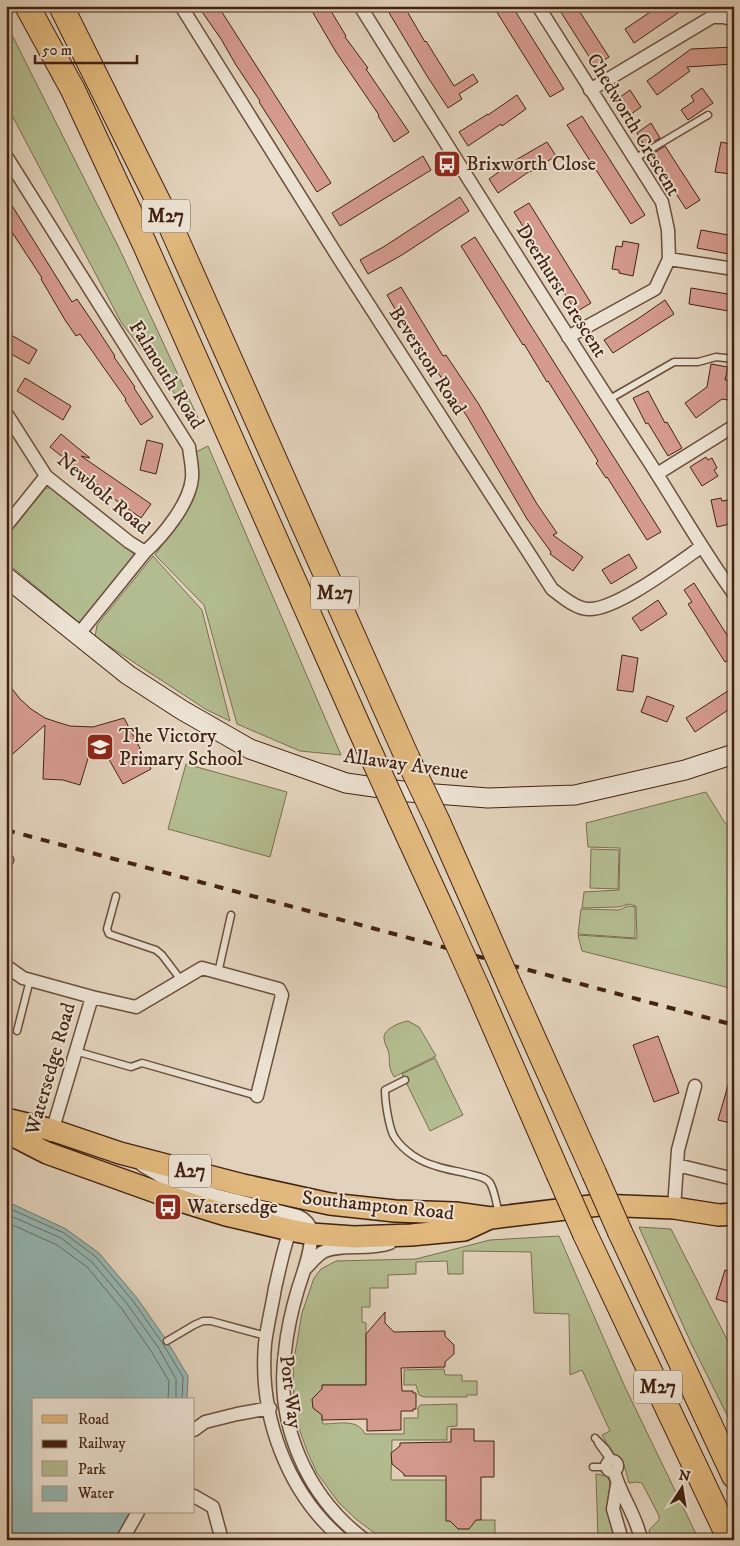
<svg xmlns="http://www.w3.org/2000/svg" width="740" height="1546" viewBox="0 0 740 1546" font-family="'IM FELL DW Pica',serif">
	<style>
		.green { fill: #b3bc90; stroke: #7b6f50 }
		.water { fill: #95b7b3; stroke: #747b72 }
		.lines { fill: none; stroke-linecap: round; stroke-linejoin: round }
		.shore { stroke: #6c6c62; stroke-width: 1 }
		.building { fill: #d59b8f; stroke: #432211 }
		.lane-casing { stroke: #6b4e3c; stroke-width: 9 }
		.street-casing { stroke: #6b4e3c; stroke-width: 15 }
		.secondary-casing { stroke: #432211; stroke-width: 21 }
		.primary-casing { stroke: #432211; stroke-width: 24 }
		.highway-casing { stroke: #432211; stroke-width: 26 }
		.lane { stroke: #ece2d3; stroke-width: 6 }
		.street { stroke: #ece2d3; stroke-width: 12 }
		.secondary { stroke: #ece2d3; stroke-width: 19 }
		.primary { stroke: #e1b97e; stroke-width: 21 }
		.highway { stroke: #e1b97e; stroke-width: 24 }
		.rail { stroke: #432211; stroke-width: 4; stroke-dasharray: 9 9; stroke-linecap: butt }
		.highway-bridge-casing { stroke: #432211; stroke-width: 26; stroke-linecap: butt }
		.highway-bridge { stroke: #e1b97e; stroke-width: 24 }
		.labels { text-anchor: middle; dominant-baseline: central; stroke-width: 4; stroke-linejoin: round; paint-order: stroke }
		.shield { fill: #ece2d3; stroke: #765c4b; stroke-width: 1 }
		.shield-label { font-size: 19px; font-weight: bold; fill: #432211 }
		.street-label { font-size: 20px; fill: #432211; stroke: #ece2d3 }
		.poi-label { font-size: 20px; fill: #432211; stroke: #ece2d3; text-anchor: start }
	</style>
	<rect width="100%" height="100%" fill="#e2d2bb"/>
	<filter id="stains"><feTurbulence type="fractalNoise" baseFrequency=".004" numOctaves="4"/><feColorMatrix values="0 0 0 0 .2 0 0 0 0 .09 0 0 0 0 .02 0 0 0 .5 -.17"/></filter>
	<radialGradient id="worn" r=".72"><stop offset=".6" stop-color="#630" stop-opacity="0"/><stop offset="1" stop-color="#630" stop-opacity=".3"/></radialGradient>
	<path class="green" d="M6,23L120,250L199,420L195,421L121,322L6,104Z
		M208,446L341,755L300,751L237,724L204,605L155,555L187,509L194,453Z
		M46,488H53L135,555L81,624L6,562V537Z
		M153,556L202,610L230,721L207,710L95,637L97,625Z
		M186,764L287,792L270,857L168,829Z
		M706,792L725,823L734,828V989L582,951L578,935L637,939L636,906L629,904L619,907L582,908L584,892L619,890L620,848L588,847L586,823Z
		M591,849L619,850L618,889L590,888Z
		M628,906L635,907V938L578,934L581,909L619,910Z
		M408,1021L419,1027L436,1056L394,1077C388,1066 390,1065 389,1054C388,1048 384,1044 384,1038C383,1029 401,1022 408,1021Z
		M435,1058L463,1115L430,1131L402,1074Z
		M639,1227L671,1229L734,1353V1429L691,1343Z
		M559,1236L624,1385L699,1540H651L649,1530L659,1520V1516L642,1483L637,1482L629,1483L624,1465L614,1456L602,1435L610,1431L582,1370L570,1375L569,1314L534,1313L531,1252L463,1251V1274H448L447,1261L416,1262V1274L388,1275V1288H370V1307H362V1322L366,1323V1385H322V1420L323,1424C337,1424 358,1418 365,1434H404V1418H418V1408L420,1405L457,1404V1426L447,1427V1440H392L391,1480H449L481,1520H495V1540H384L357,1520L339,1503L317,1473L307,1451L300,1431L295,1412L294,1403L293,1365L302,1313L314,1278L321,1269L336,1261L416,1259L490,1240Z
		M444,1369L445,1375H462V1381H477V1395H467V1397H424L419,1395L416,1385H404V1370Z
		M596,1474L607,1476L610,1482L608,1505L617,1540H598Z"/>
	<path class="water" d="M6,1201L66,1229L99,1253L137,1298L167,1341L188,1376L187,1400H34V1512H135L117,1540H6Z"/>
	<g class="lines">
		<path class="shore" d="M6,1207L64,1233L96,1257L133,1301L163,1344L183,1377L182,1400
			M6,1214L61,1238L92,1262L128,1305L158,1347L176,1379V1400
			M6,1222L57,1245L87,1267L122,1309L151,1351L169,1381L168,1400"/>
	</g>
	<path class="building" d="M198,6H218L331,183L317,192L259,102L260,101L236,65L221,39Z
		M309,6H328L346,36L345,37L368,68L366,69L409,132L394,142L378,116L379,115L336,52Z
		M385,6H404L425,42L426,41L454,86L473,74L478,82L459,94L462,99L448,108L427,76Z
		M493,6H512L564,89L550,97Z
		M557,6H576L609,57L595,66Z
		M659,6H688L634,43L625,29Z
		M734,47V64L687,67L690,71L657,95L647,81L691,49Z
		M702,88L713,103L688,120L681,110L694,101L691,96Z
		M630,90L641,107L627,117L616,100Z
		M517,95L526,109L502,126L501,124L468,146L459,132L488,114V115Z
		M582,116L645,215L631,224L567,125Z
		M651,123L660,138L645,147L637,133Z
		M547,142L556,156L530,172V171L498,193L489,179L514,161Z
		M721,142L734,145V161L731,174L715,172Z
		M665,146L700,200L686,209L651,155Z
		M423,156L431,170L340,226L332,213Z
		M6,196L72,302L77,299L94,324L115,356L114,357L135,387L134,388L153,417L141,425L125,400L126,399L80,334L76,336L65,320L41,279L42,278L6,223Z
		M460,197L469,211L402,255L368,274L360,260L385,246Z
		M529,203L591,303L576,312L514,212Z
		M701,230L734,236V255L697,248Z
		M475,237L661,532L647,540L607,477L606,478L596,463L598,461L548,381L547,382L524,344L523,345L461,246Z
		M623,241L639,244L633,276L619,273V270L612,269L616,246L622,247Z
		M401,287L443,356L446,355L478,403L537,504L557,533L553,535L583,557L573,571L550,554L551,552L527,519L468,418L425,353L423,354L403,323L387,295Z
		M691,288L734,295V312L689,304Z
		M665,300L674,314L613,353L604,340L639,318Z
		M6,332L37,350L29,364L6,351Z
		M711,364L728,367L725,380L734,381V401L722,399L696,418L685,403L707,387Z
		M25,378L71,406L63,420L17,391Z
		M648,391L665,423L667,422L682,448L668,456L648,423L646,424L633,398Z
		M61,434L90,458L81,456L151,504L141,518L97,487L98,485L50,447Z
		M147,440L163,444L156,474L140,470Z
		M706,457L708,460L712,458L717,468L714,470L718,476L702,486L690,467Z
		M721,498L722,501L734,499V523L717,527L711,500Z
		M629,554L637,568L611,584L602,570Z
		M694,583L734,646V657L725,662L688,604L692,602L684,590Z
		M658,600L667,614L641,631L632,618Z
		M622,655L638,658L633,692L617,690Z
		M6,681L20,699L31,709L45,718L60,723L70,726L93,727L124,718L151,769L123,784L95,735L80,785L63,780L43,779L45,725L6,760Z
		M734,687V706L695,732L686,718Z
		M647,696L674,706L667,722L641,712Z
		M658,1036L679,1093L654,1102L633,1045Z
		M731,1075H734V1124L718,1120Z
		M725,1270L734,1272V1304L716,1299Z
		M385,1312V1323L394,1332L445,1331V1336L454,1345V1354L445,1362V1367L401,1368L402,1391H413V1393H416V1409H413V1411H401V1430L367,1431V1419L322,1420V1415L313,1408L312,1399L322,1389V1385H366V1334Z
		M451,1429H474V1441H494V1477H481V1520H476L469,1529H458L450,1521H446V1476H404V1474L392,1464L391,1453L400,1446V1443L451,1442Z"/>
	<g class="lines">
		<g class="lane-casing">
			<path id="lane" d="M634,159L708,115
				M608,400L674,362H698L716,357L734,359
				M116,896L107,929L109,934L156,950L162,955L181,980
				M218,973L231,915
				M17,1031L30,980
				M75,1051L131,1067L142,1063L257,1096
				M405,1080L385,1090C385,1101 389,1130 395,1138C404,1151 420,1162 436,1166C447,1170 458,1171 469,1174C476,1176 486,1177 490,1183C495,1191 496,1204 499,1213
				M167,1341L194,1325L203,1321H211L266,1336
				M595,1438L606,1449L615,1463
				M598,1443L608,1457L609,1463
				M593,1467H608"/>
		</g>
		<g class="street-casing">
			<path id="street" d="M181,6L338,257L552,589C561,596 576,609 588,609C615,611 678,563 701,547
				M360,6C455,158 550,310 648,460C677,505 703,551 734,594
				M538,6L662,202L668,230L669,259L655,289L568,337
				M590,90L712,17H724L734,20
				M6,156L189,447C190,457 193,468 192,478C190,503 163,536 145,552L78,635
				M669,259L734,269
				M6,413L46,476L129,542L145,552
				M657,474L734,426
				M6,526L46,476
				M6,862L7,860
				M6,966L23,978L92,997L136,1007L202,968L279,989L282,995L257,1096
				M51,1135L92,997
				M142,1165L162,1177L179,1183L215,1195L298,1216C305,1219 311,1225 311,1233C312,1250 303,1273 298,1289C292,1309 287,1331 285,1352C275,1424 307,1497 365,1540
				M677,1165L734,1179
				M674,1208L678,1150L695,1086
				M292,1225C284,1245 280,1267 275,1288C272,1307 267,1326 265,1344C259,1416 287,1493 343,1540
				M305,1269C311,1263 316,1256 323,1252C341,1243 369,1251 390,1243
				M194,1430L205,1422L237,1414L270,1408
				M607 1466a5 5 0 1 1 10 0a5 5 0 1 1-10 0Z
				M614,1471C620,1495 637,1516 641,1540
				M617,1485L613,1509L622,1540
				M194,1496L213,1507L222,1540
				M122,1540L138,1512"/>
		</g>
		<g class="secondary-casing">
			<path id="secondary" d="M6,577L128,675L182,710L250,749L346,783L409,792L488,798L575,795L685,770L734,754"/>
		</g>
		<g class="primary-casing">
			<path id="primary" d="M6,1119L52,1130L120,1153L243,1185L330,1204L395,1211L455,1213L491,1218L599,1205L674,1208L719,1215L734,1214
				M6,1132L47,1153L184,1202L226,1215L290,1230L311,1234L354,1237L411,1235L464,1230L490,1218"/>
		</g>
		<g class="highway-casing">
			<path id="highway" d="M27,6L73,90L145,245L370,752
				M61,6L172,229L407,757
				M400,818L445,916
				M438,822L480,917
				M477,987L558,1173
				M511,988L594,1173
				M620,1232L734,1476
				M585,1234L730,1540"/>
		</g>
		<use href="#lane" class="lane"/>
		<use href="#street" class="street"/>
		<use href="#secondary" class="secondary"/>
		<use href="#primary" class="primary"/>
		<use href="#highway" class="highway"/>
		<path class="rail" d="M6,830L734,1025"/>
		<g class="highway-bridge-casing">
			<path id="highway-bridge" d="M370,752L400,818
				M407,757L438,822
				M445,916L477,987
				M480,917L511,988
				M558,1173L585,1234
				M594,1173L620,1232"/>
		</g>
		<use href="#highway-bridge" class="highway-bridge"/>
	</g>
	<defs>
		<g id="bus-square" transform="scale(1.4375)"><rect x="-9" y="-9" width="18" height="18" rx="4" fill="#8f2418" stroke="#ece2d3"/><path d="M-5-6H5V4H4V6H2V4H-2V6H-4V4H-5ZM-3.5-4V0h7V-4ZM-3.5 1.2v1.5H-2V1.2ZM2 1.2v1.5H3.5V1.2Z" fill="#fff"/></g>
		<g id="school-square" transform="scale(1.4375)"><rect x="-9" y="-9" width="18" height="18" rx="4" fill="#8f2418" stroke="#ece2d3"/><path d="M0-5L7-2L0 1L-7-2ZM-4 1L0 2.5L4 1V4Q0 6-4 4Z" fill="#fff"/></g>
	</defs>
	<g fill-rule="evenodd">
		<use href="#bus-square" x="447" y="164"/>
		<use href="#school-square" x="100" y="747"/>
		<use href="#bus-square" x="168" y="1207"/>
	</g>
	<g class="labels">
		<g class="shield">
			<rect x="142" y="199.5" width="48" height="33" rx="4"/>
			<rect x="311" y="576.5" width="48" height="33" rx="4"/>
			<rect x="169" y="1154.5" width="42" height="33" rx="4"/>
			<rect x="634" y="1370.5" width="48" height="33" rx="4"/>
		</g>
		<g class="shield-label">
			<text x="166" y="216">M27</text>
			<text x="335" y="593">M27</text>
			<text x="190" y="1171">A27</text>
			<text x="658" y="1387">M27</text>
		</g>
		<g class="street-label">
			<text transform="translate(633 125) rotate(59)">Chedworth Crescent</text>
			<text transform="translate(561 291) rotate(58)">Deerhurst Crescent</text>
			<text transform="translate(427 361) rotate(57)">Beverston Road</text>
			<text transform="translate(166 375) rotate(58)">Falmouth Road</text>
			<text transform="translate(103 494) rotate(40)">Newbolt Road</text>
			<text transform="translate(406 765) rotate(8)">Allaway Avenue</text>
			<text transform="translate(51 1069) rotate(-74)">Watersedge Road</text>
			<text transform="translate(378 1206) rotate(6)">Southampton Road</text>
			<text transform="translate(290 1392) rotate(83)">Port Way</text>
		</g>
		<g class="poi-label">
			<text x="466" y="164">Brixworth Close</text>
			<text x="119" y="736">The Victory<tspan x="119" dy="23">Primary School</tspan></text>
			<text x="187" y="1207">Watersedge</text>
		</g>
	</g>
	<rect width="740" height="1546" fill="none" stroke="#e2d2bb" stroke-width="25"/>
	<rect x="8" y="8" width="725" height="1531" fill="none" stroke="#432211" stroke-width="2.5"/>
	<rect x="12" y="12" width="715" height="1521" fill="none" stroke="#432211"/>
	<rect x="32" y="1398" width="162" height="115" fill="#ece2d3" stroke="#a89585"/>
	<rect x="42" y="1415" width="25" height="8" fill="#e1b97e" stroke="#a89585"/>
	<text x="78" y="1424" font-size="15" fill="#432211">Road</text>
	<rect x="42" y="1440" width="25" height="8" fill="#432211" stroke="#a89585"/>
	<text x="78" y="1448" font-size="15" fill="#432211">Railway</text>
	<rect x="42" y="1461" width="25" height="15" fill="#b3bc90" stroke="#a89585"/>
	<text x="78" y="1474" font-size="15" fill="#432211">Park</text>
	<rect x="42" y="1486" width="25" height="15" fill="#95b7b3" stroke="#a89585"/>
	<text x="78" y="1498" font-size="15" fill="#432211">Water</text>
	<g transform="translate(682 1488) rotate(12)" stroke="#ece2d3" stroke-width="4" paint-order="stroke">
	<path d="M0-4L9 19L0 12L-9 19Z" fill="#432211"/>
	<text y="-8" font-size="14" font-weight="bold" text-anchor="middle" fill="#432211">N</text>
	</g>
	<path d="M35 55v8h102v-8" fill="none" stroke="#432211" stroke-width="2.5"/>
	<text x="42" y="55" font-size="15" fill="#432211" stroke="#ece2d3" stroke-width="4" paint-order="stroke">50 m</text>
	<rect width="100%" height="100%" filter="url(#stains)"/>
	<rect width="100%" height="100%" fill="url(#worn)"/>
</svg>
